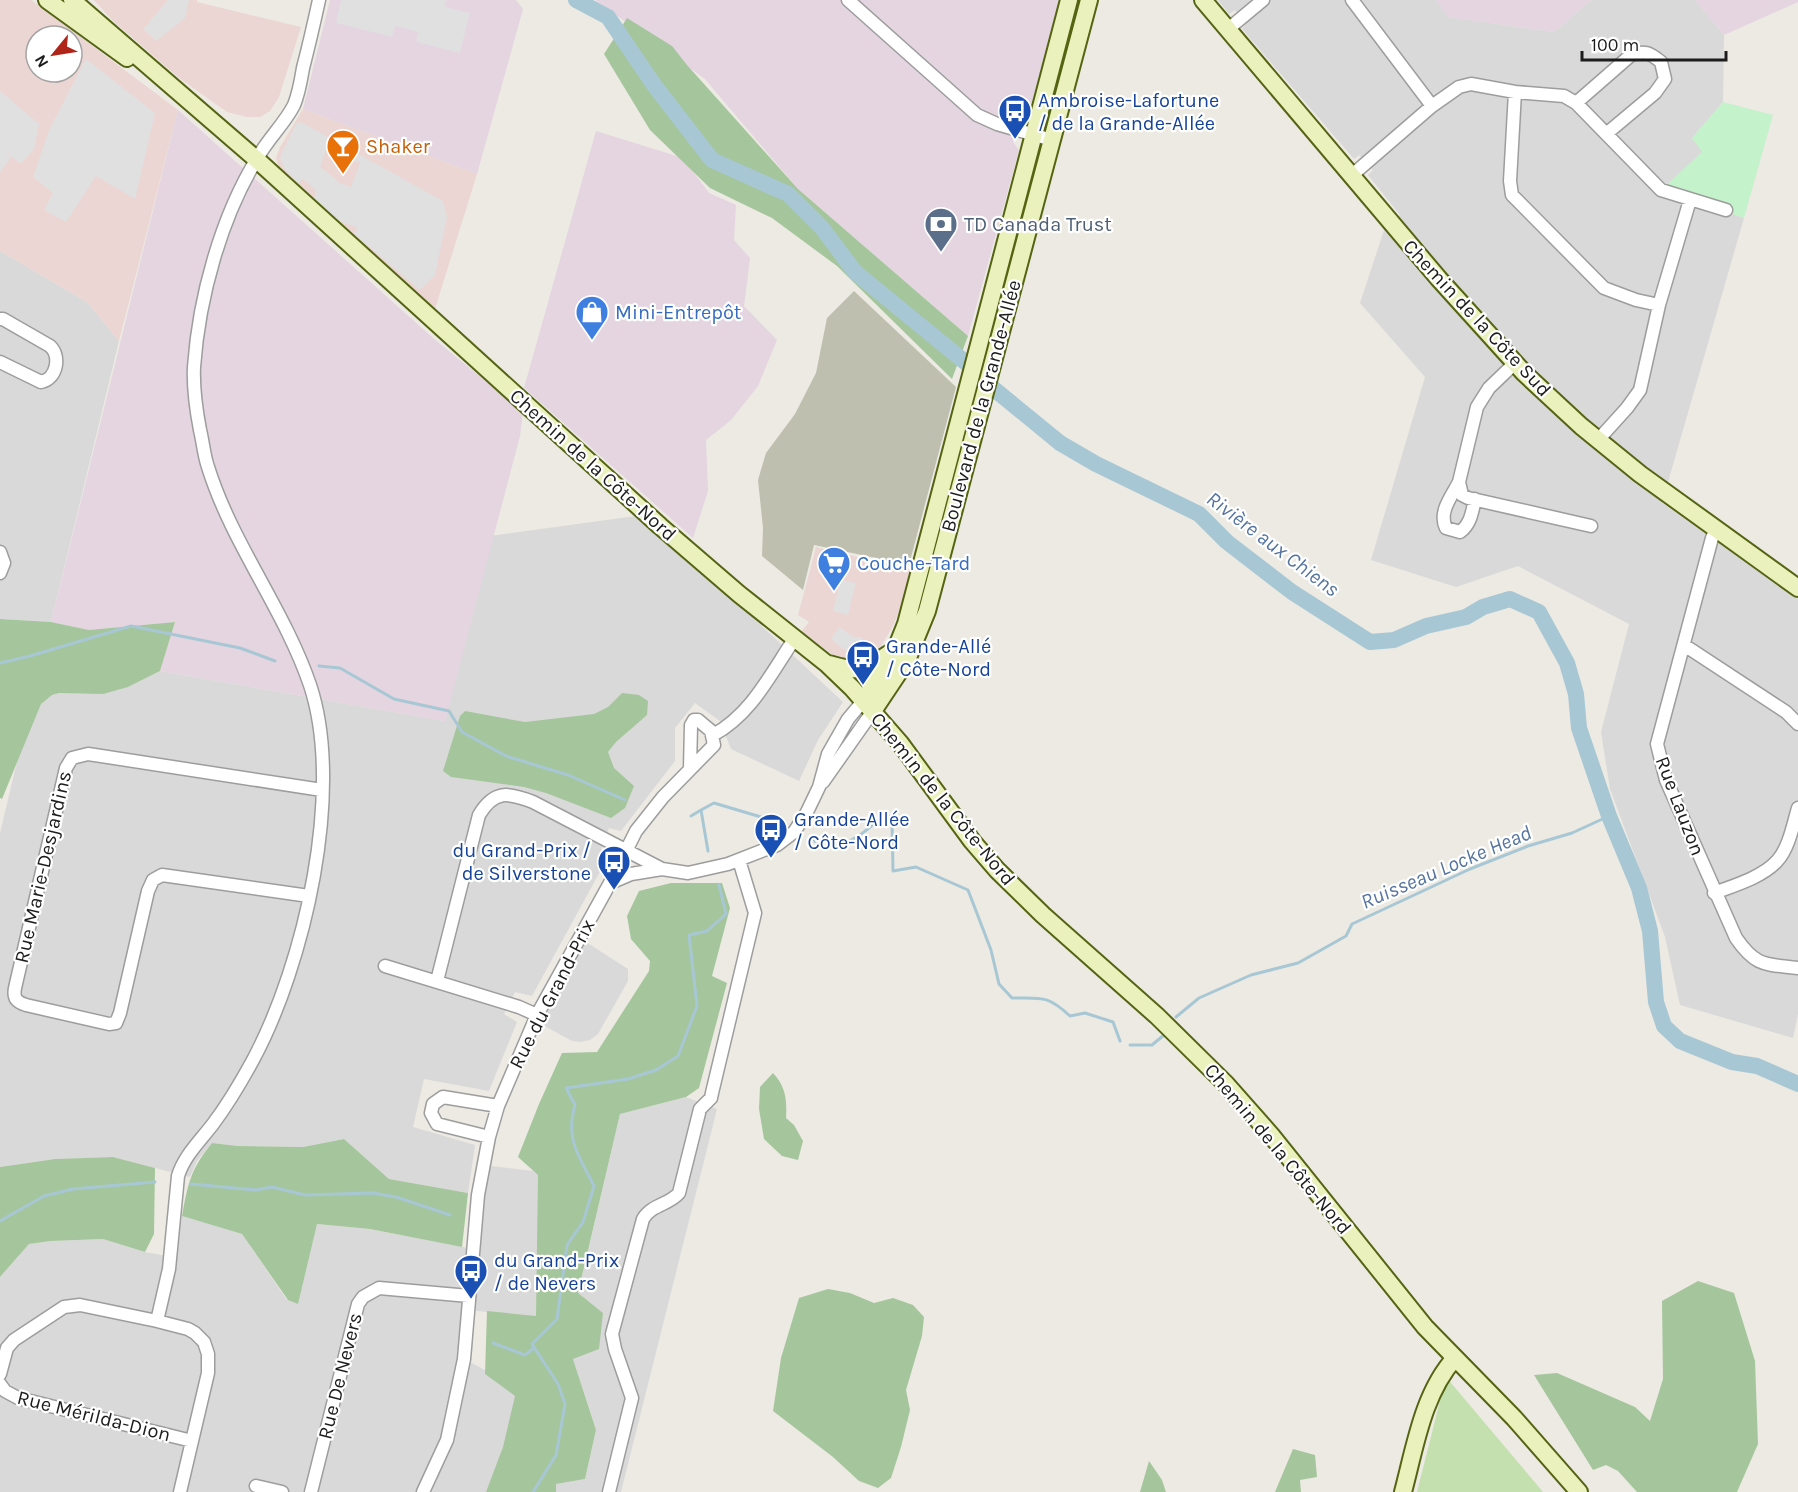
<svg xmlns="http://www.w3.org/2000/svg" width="1798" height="1492" viewBox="0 0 1798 1492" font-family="Karla,sans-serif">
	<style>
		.residential { fill: #dad9d9 }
		.commercial { fill: #ebd6d4; fill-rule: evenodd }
		.industrial { fill: #e4d5e0 }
		.construction { fill: #bebfaf }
		.grass { fill: #c3e0ae }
		.forest { fill: #a5c69c }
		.park { fill: #c4f2cb }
		.parking { fill: #e0e0e0; fill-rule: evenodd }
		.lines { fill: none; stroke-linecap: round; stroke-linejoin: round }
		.stream { stroke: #a8c7d4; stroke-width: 3 }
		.river { stroke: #a8c7d4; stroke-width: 16 }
		.street-casing { stroke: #9d9d9d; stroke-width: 15 }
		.secondary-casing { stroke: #546412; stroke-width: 20 }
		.street { stroke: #fff; stroke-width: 12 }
		.secondary { stroke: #eaf1bc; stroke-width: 16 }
		.labels { text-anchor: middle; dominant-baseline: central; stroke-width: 4.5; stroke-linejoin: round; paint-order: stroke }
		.transit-label { font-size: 20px; fill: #164399; stroke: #fff; text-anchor: start }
		.food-label { font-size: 20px; fill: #c56008; stroke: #fff; text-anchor: start }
		.service-label { font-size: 20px; fill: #4e5e75; stroke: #fff; text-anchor: start }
		.shop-label { font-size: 20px; fill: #366cbe; stroke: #fff; text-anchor: start }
		.street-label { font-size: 20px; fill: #1c1c1c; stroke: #fff }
		.water-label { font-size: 21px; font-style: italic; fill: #55749f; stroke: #fff }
	</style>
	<rect width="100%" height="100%" fill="#eceae3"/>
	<path class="residential" d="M1218,0H1436L1449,17L1554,32L1591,0H1695L1724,35L1723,102L1692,138L1703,151L1726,210L1744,218L1662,503L1798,599V1014L1793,1038L1680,1005L1665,937L1610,789L1601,732L1629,624L1518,566L1456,587L1371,560L1425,377L1360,303L1385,227L1400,215L1368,175L1373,170L1359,155L1354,159L1242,29L1246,24L1235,10L1229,14Z
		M0,251L87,302L119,341L51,622L0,619Z
		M643,515L843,702L818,740L799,781L731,749L720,721L695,703L675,728V761L621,831L609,828L601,849L608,857L532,996L515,992L504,1014L517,1022L489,1091L424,1079L413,1127L475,1145L468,1193L389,1179L344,1139L303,1147L238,1146L212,1143L197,1161L190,1177L113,1157L55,1159L0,1167V833L35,686L128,687L160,671L445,721L489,536Z
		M586,942L628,969V981L598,1034L590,1040L580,1042L572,1041L541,1024Z
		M686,1097L717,1109L621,1492H556L555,1484L585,1479L596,1430L573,1359L578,1294L620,1114Z
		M483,1165L543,1172L536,1317L468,1310L464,1359L521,1389L489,1492H0V1277L29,1244L51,1241L103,1239L145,1252L177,1258L182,1216L242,1234L287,1300L317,1224L370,1229L473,1249Z"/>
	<path class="commercial" d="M0,0H31L178,110L119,341L87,302L0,251ZM36,36H72V72H36Z
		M94,0H197V2L301,27L279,97L270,111L260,117H247L227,112L179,78L112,20Z
		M303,109L477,174L435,309L279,168L276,158L280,147Z
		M816,547L908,569L911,567L901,606L893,626L881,646L869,656L854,661L839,659L801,632L809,622L798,615Z"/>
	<path class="industrial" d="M330,0H516L523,9L477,174L303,109Z
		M595,0H1060L1029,112L1018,117L1013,142L1019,150L968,336L798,189L705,79Z
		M1436,0H1591L1554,32L1448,17Z
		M1695,0H1798V2L1724,35Z
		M178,110L433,338L523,412L520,436L445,721L160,671L175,622L89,630L51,622Z
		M596,131L683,158L709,193L736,205L734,240L750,258L744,306L777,340L758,386L731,420L706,440L708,491L693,538L524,388Z"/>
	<path class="construction" d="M854,291L956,387L909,565L814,545L803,590L762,556L763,528L758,480L766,453L795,414L816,373L827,318Z"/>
	<path class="grass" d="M1446,1377L1543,1492H1417Z"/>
	<path class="forest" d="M627,18L672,46L687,65L798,189L968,336L952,379L837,266L772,218L710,188L650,130L604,54Z
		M0,619L51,622L89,630L175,622L160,671L128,687L103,694L59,693L52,695L41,704L2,799L0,798Z
		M622,693L639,695L648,701L647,715L616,742L608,752L614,768L634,786L625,808L611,818L546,793L524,787L451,777L443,771L460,716L465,711L525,722L594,714L608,707Z
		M671,883H722L730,908L712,976L727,983L699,1088L686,1097L620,1114L578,1293L603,1313L599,1349L573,1359L596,1430L585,1479L556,1484V1492H486L503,1447L515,1396L485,1374L487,1311L536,1316L538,1175L518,1157L539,1104L562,1053L597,1052L649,971L650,961L631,939L627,916L639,891Z
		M773,1073C786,1087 787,1100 786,1118L794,1125L803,1141L798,1160L782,1156L764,1139L759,1109L760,1087Z
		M344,1139L389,1179L468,1193L462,1247L370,1229L317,1224L298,1304L288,1300L242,1234L182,1216C188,1184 190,1170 212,1143L238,1146L303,1147Z
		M113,1157L155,1168L154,1234L145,1252L103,1239L51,1241L29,1244L0,1277V1167L55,1159Z
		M1698,1281L1734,1293L1755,1361L1758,1444L1737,1492H1637L1618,1471L1606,1465L1593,1470L1534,1375L1557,1373L1635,1407L1650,1421L1663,1379L1662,1301Z
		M828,1289L850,1293L874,1303L893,1298L913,1305L924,1317L922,1336L906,1390L910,1410L901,1447L891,1478L878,1488L859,1481L833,1457L773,1411L781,1358L799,1298Z
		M1293,1449L1315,1455L1317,1477L1300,1480L1301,1492H1275Z
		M1149,1461L1162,1480L1166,1492H1140Z"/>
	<path class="park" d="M1723,102L1773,115L1744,218L1661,190L1702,152L1692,138Z"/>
	<path class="parking" d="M168,0H189L185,18L156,41L143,29Z
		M341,0H446L445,7L470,13L460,53L416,42L418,32L395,26L392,37L336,23Z
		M86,59L155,113L135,199L96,176L66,222L44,210L53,193L33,177L49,130Z
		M0,91L39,124L34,149L21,164L3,150L11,157L0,173Z
		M301,122L443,201L447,217L435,275L420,290L354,234L358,228L337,220L314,199L316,190L303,179L298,184L284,168L280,158L282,152L296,124ZM326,149L360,163L351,187L337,182L336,179L320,167Z
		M841,580L856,583L848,615L833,611Z
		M839,627L854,637H862L866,649L861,651L859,643L858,644L860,651L855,652L852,644L846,651L831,639Z"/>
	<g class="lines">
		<path class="stream" d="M0,663L30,656L131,626L240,648L275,661
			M319,666L340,668L394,699L449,711L462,732L506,756L568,775L625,800
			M691,816L701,810
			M812,837L818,845C843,853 868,830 886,813L892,821L893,871L916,867L968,890L991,950L999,984L1012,998C1042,998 1047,995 1070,1016L1085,1013L1113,1022L1120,1041
			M708,851L701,810L714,803L778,822
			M1176,1017L1199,998L1251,975L1298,963L1346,936L1352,924L1470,869L1528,846L1572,833L1609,816
			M1130,1045H1152L1164,1035
			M191,1184L256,1190L272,1187L305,1195L373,1193L396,1197L450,1215
			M0,1221L44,1196L73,1189L155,1182
			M493,1343L525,1355L534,1348
			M533,1492L556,1455L565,1404L558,1384L532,1344L557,1319L567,1245L583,1222L594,1186C579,1156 565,1140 575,1105L566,1088L628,1079L656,1070L678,1056L697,1006L689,935L707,931L726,914L719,885"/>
		<path class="river" d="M576,0L608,17L654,85L712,160L788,194L822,228L855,272L965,362L994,389L1060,443L1096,464L1199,514L1227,542L1292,592L1370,642L1394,640L1426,626L1466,617L1483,607L1510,599L1539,612L1567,663L1576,694L1579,728L1609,816L1639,888L1650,931L1656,1002L1664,1026L1680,1041L1732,1062L1757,1066L1798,1084"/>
		<g class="street-casing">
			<path id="street" d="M848,0L977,115L997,124L1052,140
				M1352,0L1432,106
				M1227,30L1263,0
				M1515,92L1510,181L1512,195L1604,288L1636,300L1659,305
				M1576,103L1631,55C1645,50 1650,53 1661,62L1665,79L1655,93L1606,134
				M1351,176L1432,106L1459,87L1471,84L1515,92L1564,96L1576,103L1661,190L1726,210
				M0,319H3L50,346C61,356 57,379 41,382L0,362
				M1515,363L1489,388L1477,407L1459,482L1462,495L1468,498L1591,526
				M1598,440L1627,408L1640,390L1659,305L1690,200
				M1459,482C1452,496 1438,512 1446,528L1460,532C1471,524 1472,512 1475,499
				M1716,529L1712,538L1657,744L1666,780L1736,938C1756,967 1765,964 1798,968
				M0,552L4,563L0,573
				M1684,645L1786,712L1798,724
				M713,735C752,714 771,673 795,638
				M823,782L873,711
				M610,883L631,874L662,869
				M1714,893C1733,886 1763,877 1777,861C1789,848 1793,825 1798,808
				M309,896L162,875L153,880L148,891L120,1013L116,1023L109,1024L26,1005C17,1002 13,999 15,988L66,768L72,758L88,754L322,790
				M385,966L519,1007L537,1015
				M437,981L479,815C494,790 508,792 533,802L662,869L688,873L728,864L777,845L794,832L806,814L819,787L828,754L848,719L864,700
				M489,1137L437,1124L431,1113L433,1104L443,1097L498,1106
				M0,1374L7,1348L14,1340L64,1307L80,1305L157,1321
				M0,1384L5,1391L18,1398L192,1441
				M256,1486L282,1492
				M180,1492L208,1373V1354L204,1342L195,1333L188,1329L157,1321L169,1269L178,1176C184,1156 200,1141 213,1124C228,1104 241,1082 253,1060C304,965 345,790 310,685C284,609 232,544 208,467C204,456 203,442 200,430C196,409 193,388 194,367C199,297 221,217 258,157C268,139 285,123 294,105C299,93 301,80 303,68C309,45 314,23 319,0
				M311,1492L358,1304L363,1297L379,1288L469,1296
				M423,1492L447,1440L464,1359L478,1195L489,1137L498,1106L537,1015L610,883L636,831L663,797L714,745L711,731L698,720H694L691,725L690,769
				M609,1492L632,1398L615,1349L612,1334L643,1219C652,1204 669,1205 679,1193L700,1109L711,1098L712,1093L755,913L739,860"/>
		</g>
		<g class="secondary-casing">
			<path id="secondary" d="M47,0L127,58
				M72,0L256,159L660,526L739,594L827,664L852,688L900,743L972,841L997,870L1043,915L1157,1016L1226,1084L1271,1135L1425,1327L1514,1418L1579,1492
				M1203,0L1439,279L1524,373L1581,426L1640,474L1798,588
				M829,664C863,674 864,670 893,651
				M864,700L896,649L906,624L1069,0
				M873,711L907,660L927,611L1089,0
				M1403,1492C1415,1447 1423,1393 1455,1358"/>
		</g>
		<use href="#street" class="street"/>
		<use href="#secondary" class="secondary"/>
	</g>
	<defs>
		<g id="bus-pin" transform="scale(1.725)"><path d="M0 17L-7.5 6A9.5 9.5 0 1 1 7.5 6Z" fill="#1a4fb4" stroke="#fff"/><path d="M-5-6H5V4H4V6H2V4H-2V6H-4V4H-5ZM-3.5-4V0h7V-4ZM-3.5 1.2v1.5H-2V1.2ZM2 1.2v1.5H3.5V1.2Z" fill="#fff"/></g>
		<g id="bar-pin" transform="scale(1.725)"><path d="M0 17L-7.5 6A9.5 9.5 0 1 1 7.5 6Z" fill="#e8710a" stroke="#fff"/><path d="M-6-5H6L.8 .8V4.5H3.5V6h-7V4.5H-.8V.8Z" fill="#fff"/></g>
		<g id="bank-pin" transform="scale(1.725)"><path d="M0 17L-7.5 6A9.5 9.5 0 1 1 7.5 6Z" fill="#5c6f8a" stroke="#fff"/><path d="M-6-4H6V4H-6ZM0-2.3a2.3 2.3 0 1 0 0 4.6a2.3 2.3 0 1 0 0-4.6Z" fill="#fff"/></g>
		<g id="shop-pin" transform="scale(1.725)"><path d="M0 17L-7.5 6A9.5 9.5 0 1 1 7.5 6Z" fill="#3f7fe0" stroke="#fff"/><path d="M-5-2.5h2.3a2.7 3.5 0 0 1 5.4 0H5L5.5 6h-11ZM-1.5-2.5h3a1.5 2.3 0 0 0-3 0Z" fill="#fff"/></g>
		<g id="supermarket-pin" transform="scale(1.725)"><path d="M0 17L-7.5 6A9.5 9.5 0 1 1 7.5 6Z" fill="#3f7fe0" stroke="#fff"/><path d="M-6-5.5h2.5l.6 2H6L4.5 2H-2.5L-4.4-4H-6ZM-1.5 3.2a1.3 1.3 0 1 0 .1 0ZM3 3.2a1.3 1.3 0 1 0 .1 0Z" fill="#fff"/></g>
	</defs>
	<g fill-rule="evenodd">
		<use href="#bus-pin" x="1015" y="111"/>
		<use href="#bar-pin" x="343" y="146"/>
		<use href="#bank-pin" x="941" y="224"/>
		<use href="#shop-pin" x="592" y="312"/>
		<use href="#supermarket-pin" x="834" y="563"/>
		<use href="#bus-pin" x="863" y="657"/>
		<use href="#bus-pin" x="771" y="830"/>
		<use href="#bus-pin" x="614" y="862"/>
		<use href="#bus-pin" x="471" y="1271"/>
	</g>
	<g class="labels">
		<g class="transit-label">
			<text x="1038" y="100">Ambroise-Lafortune<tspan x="1038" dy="23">/ de la Grande-Allée</tspan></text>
			<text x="886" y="646">Grande-Allé<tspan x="886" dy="23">/ Côte-Nord</tspan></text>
			<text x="794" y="819">Grande-Allée<tspan x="794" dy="23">/ Côte-Nord</tspan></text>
			<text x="591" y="850" text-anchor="end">du Grand-Prix /<tspan x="591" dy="23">de Silverstone</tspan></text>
			<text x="494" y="1260">du Grand-Prix<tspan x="494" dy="23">/ de Nevers</tspan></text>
		</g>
		<g class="food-label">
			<text x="366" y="146">Shaker</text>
		</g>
		<g class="service-label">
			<text x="964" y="224">TD Canada Trust</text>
		</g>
		<g class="shop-label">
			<text x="615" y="312">Mini-Entrepôt</text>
			<text x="857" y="563">Couche-Tard</text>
		</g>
		<g class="street-label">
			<text transform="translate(1477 318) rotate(47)">Chemin de la Côte Sud</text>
			<text transform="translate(981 406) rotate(-75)">Boulevard de la Grande-Allée</text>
			<text transform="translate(593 465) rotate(42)">Chemin de la Côte-Nord</text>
			<text transform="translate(943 799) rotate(51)">Chemin de la Côte-Nord</text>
			<text transform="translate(1680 806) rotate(69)">Rue Lauzon</text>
			<text transform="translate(43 867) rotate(-77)">Rue Marie-Desjardins</text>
			<text transform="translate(552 994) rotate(-63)">Rue du Grand-Prix</text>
			<text transform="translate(1278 1149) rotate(50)">Chemin de la Côte-Nord</text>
			<text transform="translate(340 1376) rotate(-76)">Rue De Nevers</text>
			<text transform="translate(94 1416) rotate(14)">Rue Mérilda-Dion</text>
		</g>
		<g class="water-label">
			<text transform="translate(1273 544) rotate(37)">Rivière aux Chiens</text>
			<text transform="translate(1446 867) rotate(-23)">Ruisseau Locke Head</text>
		</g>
	</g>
	<g transform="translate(54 54) rotate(240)"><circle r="28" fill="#ffffff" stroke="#a4a4a4" stroke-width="1.5"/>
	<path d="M0-4.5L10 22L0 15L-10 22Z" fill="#af2519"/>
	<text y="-9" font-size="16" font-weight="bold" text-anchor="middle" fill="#1c1c1c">N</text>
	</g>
	<path d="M1582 51v9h144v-9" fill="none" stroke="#1c1c1c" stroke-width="3"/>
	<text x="1591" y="51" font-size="18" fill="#1c1c1c" stroke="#ffffff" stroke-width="4.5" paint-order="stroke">100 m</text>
</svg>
